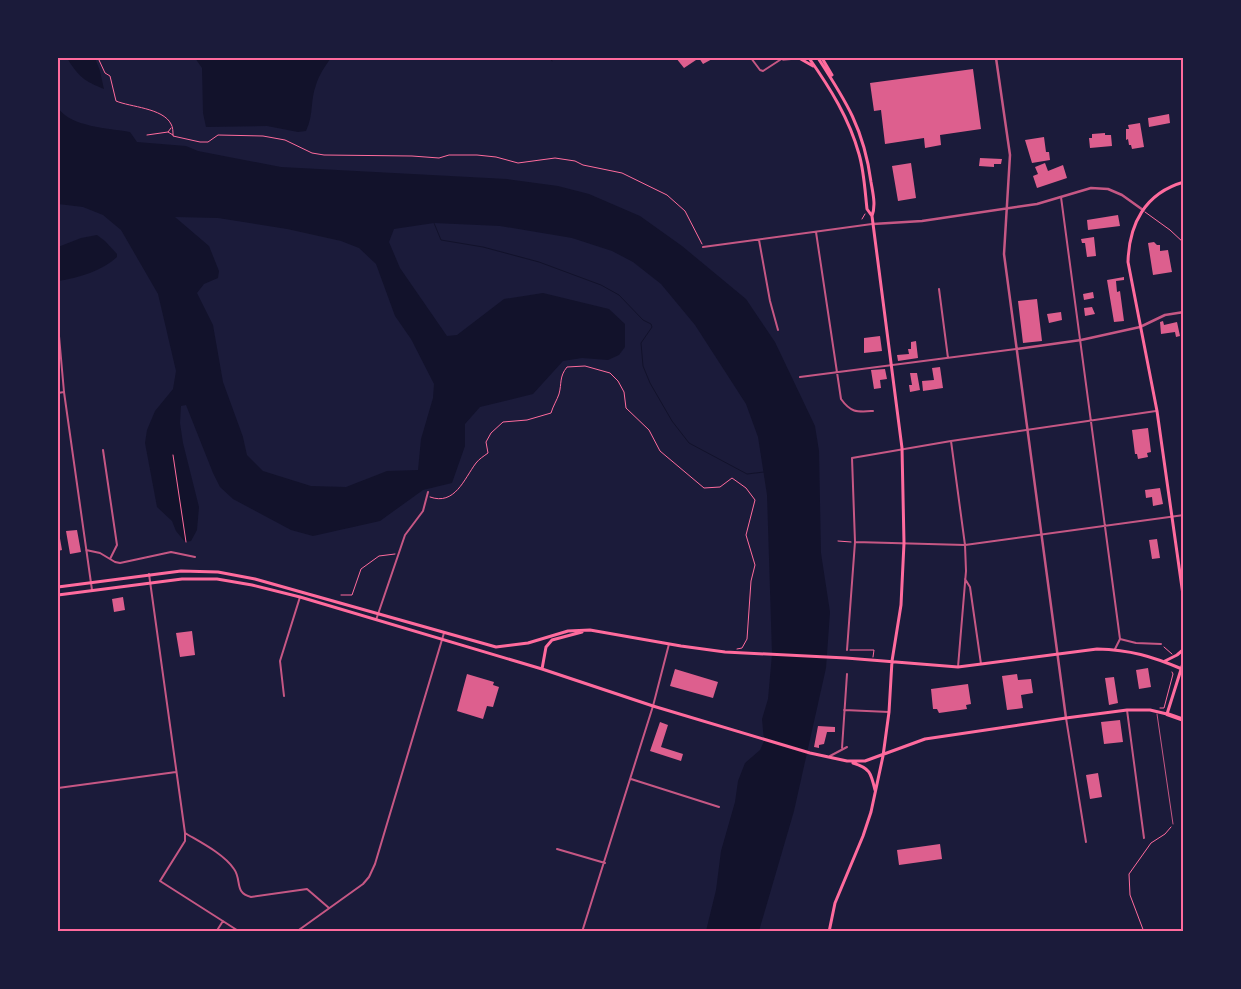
<svg xmlns="http://www.w3.org/2000/svg" width="1241" height="989" viewBox="0 0 1241 989" font-family="Roboto,sans-serif">
	<style>
		.water { fill: #12122b; fill-rule: evenodd }
		.lines { fill: none; stroke-linecap: round; stroke-linejoin: round }
		.stream { stroke: #12122b; stroke-width: 1 }
		.building { fill: #dd5f8e }
		.path { stroke: #ff6b9d; stroke-width: 1 }
		.service { stroke: #c65784; stroke-width: 1 }
		.minor { stroke: #c65784; stroke-width: 2 }
		.tertiary { stroke: #c65784; stroke-width: 2.5 }
		.secondary { stroke: #ff6b9d; stroke-width: 3 }
		.primary { stroke: #ff6b9d; stroke-width: 3 }
		.trunk { stroke: #ff6b9d; stroke-width: 4 }
		.neatline { fill: none; stroke: #ff6b9d; stroke-width: 2 }
	</style>
	<rect width="100%" height="100%" fill="#1b1b3a"/>
	<path class="water" d="M67,58H95L100,71L104,89C84,81 78,76 67,58Z
		M195,58H331C325,66 319,75 316,85C310,101 314,114 306,131L298,132L267,126L206,127L203,113L202,68Z
		M58,108C71,127 108,128 130,132L137,142L186,146L198,151L281,167L507,179L558,186L589,194L640,216L682,246L746,299L775,342L815,426L819,451L821,553L830,612L826,668L794,811L759,931H706L716,890L721,851L735,802L738,781L745,763L760,750L764,741L762,719L768,699L772,654L767,495L758,437L746,404L695,325L661,284L633,262L612,251L572,238L500,226L434,223L394,229L389,242L400,268L447,336L457,335L504,299L543,293L609,309L625,324V347L619,355L608,360L582,358L563,361L533,394L480,407L465,424V446L452,483L423,490L380,521L313,536L291,530L233,499L220,487L213,473L186,405L181,406L180,423L183,443L199,507L197,530L191,541L185,542L176,531L172,521L157,507L145,443L147,430L155,411L173,389L176,371L158,294L121,230L103,215L83,207L58,204ZM175,217L218,218L287,229L341,241L359,248L376,264L395,316L411,339L434,384L433,398L421,439L418,470L387,471L346,487L311,486L263,471L247,455L243,437L223,382L213,325L197,293L204,284L218,278L219,271L209,246Z
		M97,235L105,241L117,254V257C102,271 78,278 58,281V247L81,238Z"/>
	<g class="lines">
		<path class="stream" d="M551,58L552,61
			M434,223L441,240L483,247L539,262L601,285L619,295L643,320L651,324L652,327L641,343L643,366L650,383L672,421L689,443L747,474L764,472"/>
	</g>
	<path class="building" d="M676,58H714L703,64L699,58L684,68Z
		M973,69L981,129L940,135L941,145L925,148L924,138L885,144L881,110L874,111L870,83Z
		M1169,114L1170,123L1149,127L1148,118Z
		M1140,123L1144,147L1132,149L1131,145H1129L1128,139L1126,140V129H1129L1128,125Z
		M1105,133V135H1111L1112,146L1090,148L1089,138H1092V134Z
		M1044,137L1046,152H1049L1050,160L1032,163L1025,140Z
		M980,158L1002,159L1001,164H994V167L979,166Z
		M911,163L916,198L898,201L892,166Z
		M1045,163L1048,171L1063,165L1067,178L1037,188L1033,176L1038,174L1035,167Z
		M1118,215L1120,226L1088,230L1087,220Z
		M1094,237L1096,256L1087,257L1085,243H1082L1081,239Z
		M1154,242L1157,245H1160V251L1168,250L1172,272L1153,275L1148,243Z
		M1124,277V280L1116,281L1117,292L1120,291L1124,321L1114,322L1107,280Z
		M1093,292L1094,298L1084,300L1083,294Z
		M1037,299L1042,341L1023,343L1018,301Z
		M1092,307L1095,314L1085,316L1084,308Z
		M1061,312L1062,320L1049,323L1047,314Z
		M1163,321L1164,325L1177,322L1180,336L1176,337L1175,332L1161,334L1160,322Z
		M880,336L882,351L864,353V338Z
		M916,341L918,358L898,361L897,355L909,354L908,349H911V342Z
		M940,367L943,388L923,391L922,381L934,380L932,368Z
		M885,369L887,379L880,380L881,388L874,389L871,370Z
		M910,373H917L920,390L910,392L909,385H912Z
		M1148,428L1151,452L1147,453L1148,457L1138,459L1137,454H1135L1132,430Z
		M1160,488L1163,504L1153,506L1152,497L1146,498L1145,490Z
		M58,527L62,550L58,551Z
		M77,530L81,552L70,554L66,531Z
		M1157,539L1160,558L1152,559L1149,540Z
		M123,597L125,610L114,612L112,599Z
		M192,631L195,655L180,657L176,633Z
		M1148,668L1151,687L1139,689L1136,670Z
		M675,669L718,682L713,698L670,686Z
		M467,674L494,682L493,685L499,687L493,707L487,706L483,719L457,711Z
		M1017,674L1018,680L1031,679L1033,693L1021,695L1023,708L1007,710L1002,676Z
		M1114,677L1118,703L1109,705L1105,678Z
		M968,684L971,704L966,705L967,709L939,713L937,709H933L931,689Z
		M1120,720L1123,742L1104,744L1101,722Z
		M660,722L668,725L661,747L683,754L681,761L650,751Z
		M818,726L835,727V732H827L824,744L819,745V748L814,747Z
		M1098,773L1102,797L1090,799L1086,775Z
		M940,844L942,859L899,865L897,850Z"/>
	<g class="lines">
		<path class="path" d="M99,60L105,73L110,76L116,101C130,107 163,108 171,124C173,127 173,132 173,136L200,142H208L218,135L263,136L285,140L312,153L324,155L412,156L439,158L449,155H477L496,157L518,163L555,158L575,161L583,165L622,173L667,195L685,211L702,244
			M171,128L168,132L173,135
			M147,135L168,132
			M1145,212L1170,230L1184,243
			M862,219L865,214
			M173,455L186,542
			M430,497C455,506 464,479 476,463C479,459 484,456 488,453L486,442L491,433L503,422L527,420L551,413C553,406 557,400 559,394C562,383 559,377 567,367L585,366L610,373L618,381L624,392L626,408L649,430L660,451L704,488L720,487L732,478L746,488L755,500L746,535L755,565L751,581L747,639L742,648L737,649
			M838,541L851,542
			M341,595H352L361,569L379,556L395,554
			M1164,647L1172,654
			M850,650H874L873,657
			M1160,708H1164L1173,674L1172,672
			M1144,932L1130,895L1129,874L1151,843L1165,834L1171,827"/>
		<path class="service" d="M1157,714L1173,824"/>
		<path class="minor" d="M751,58L760,70L763,71L783,58
			M1061,197L1120,639L1115,649
			M816,232L841,399C851,413 857,412 873,411
			M759,240L770,301L778,330
			M703,247L872,224
			M939,289L948,358
			M59,307V336L64,392L92,590
			M800,377L1016,349
			M58,393L64,392
			M951,441L965,545L966,571L958,667
			M103,450L117,545L110,559
			M855,542L965,545L1184,515
			M86,550L100,553L115,562L120,563L171,552L195,557
			M149,574L185,833V841L160,881L240,932
			M965,579L970,587L981,664
			M376,620L405,535L423,511L428,492
			M1120,639L1136,643L1161,644
			M847,650L855,542L852,458L951,441L1156,411
			M284,696L280,661L300,597
			M844,710L889,712
			M1127,710L1144,838
			M1066,718L1086,842
			M842,748L847,674
			M830,756L847,747
			M631,779L719,807
			M58,788L176,772
			M185,833C200,842 224,854 234,869C242,880 234,893 251,897L307,889L329,908
			M557,849L605,863
			M216,932L223,921
			M296,932L363,884L369,877L375,864L444,633
			M582,932L653,706L669,644"/>
		<path class="tertiary" d="M996,58L1010,155L1004,254L1066,718
			M873,224L922,221L1037,204L1091,188L1108,189L1122,195L1143,210
			M1017,349L1081,340L1140,327L1165,315L1184,312"/>
		<path class="secondary" d="M1184,182C1145,193 1129,224 1128,262L1157,411L1184,602
			M1167,714L1184,660"/>
		<path class="primary" d="M809,58C830,88 849,118 859,154C864,171 865,191 867,209L872,216
			M818,58C846,101 864,129 871,182C873,194 876,205 872,216L902,448L904,543L901,605L892,661L889,712L883,756L871,812L863,836L835,903L829,932
			M822,58L832,75
			M783,59L799,58L813,66
			M58,587L181,571L218,572L255,579L496,647L528,643L568,631L590,630L681,646L725,652L846,658L958,667L1097,649C1131,650 1151,656 1182,669
			M58,595L182,579H217L252,585L300,597L542,669L653,706L810,753L847,761H865L925,739L1066,718L1127,710H1150L1167,714
			M1165,661L1177,655L1184,649
			M542,669L546,647L552,640L582,632
			M853,763C870,768 871,773 875,790"/>
		<path class="trunk" d="M1182,669L1184,670
			M1167,714L1184,720"/>
	</g>
	<rect width="1241" height="989" fill="none" stroke="#1b1b3a" stroke-width="118"/>
	<rect x="59" y="59" width="1123" height="871" class="neatline"/>
</svg>
